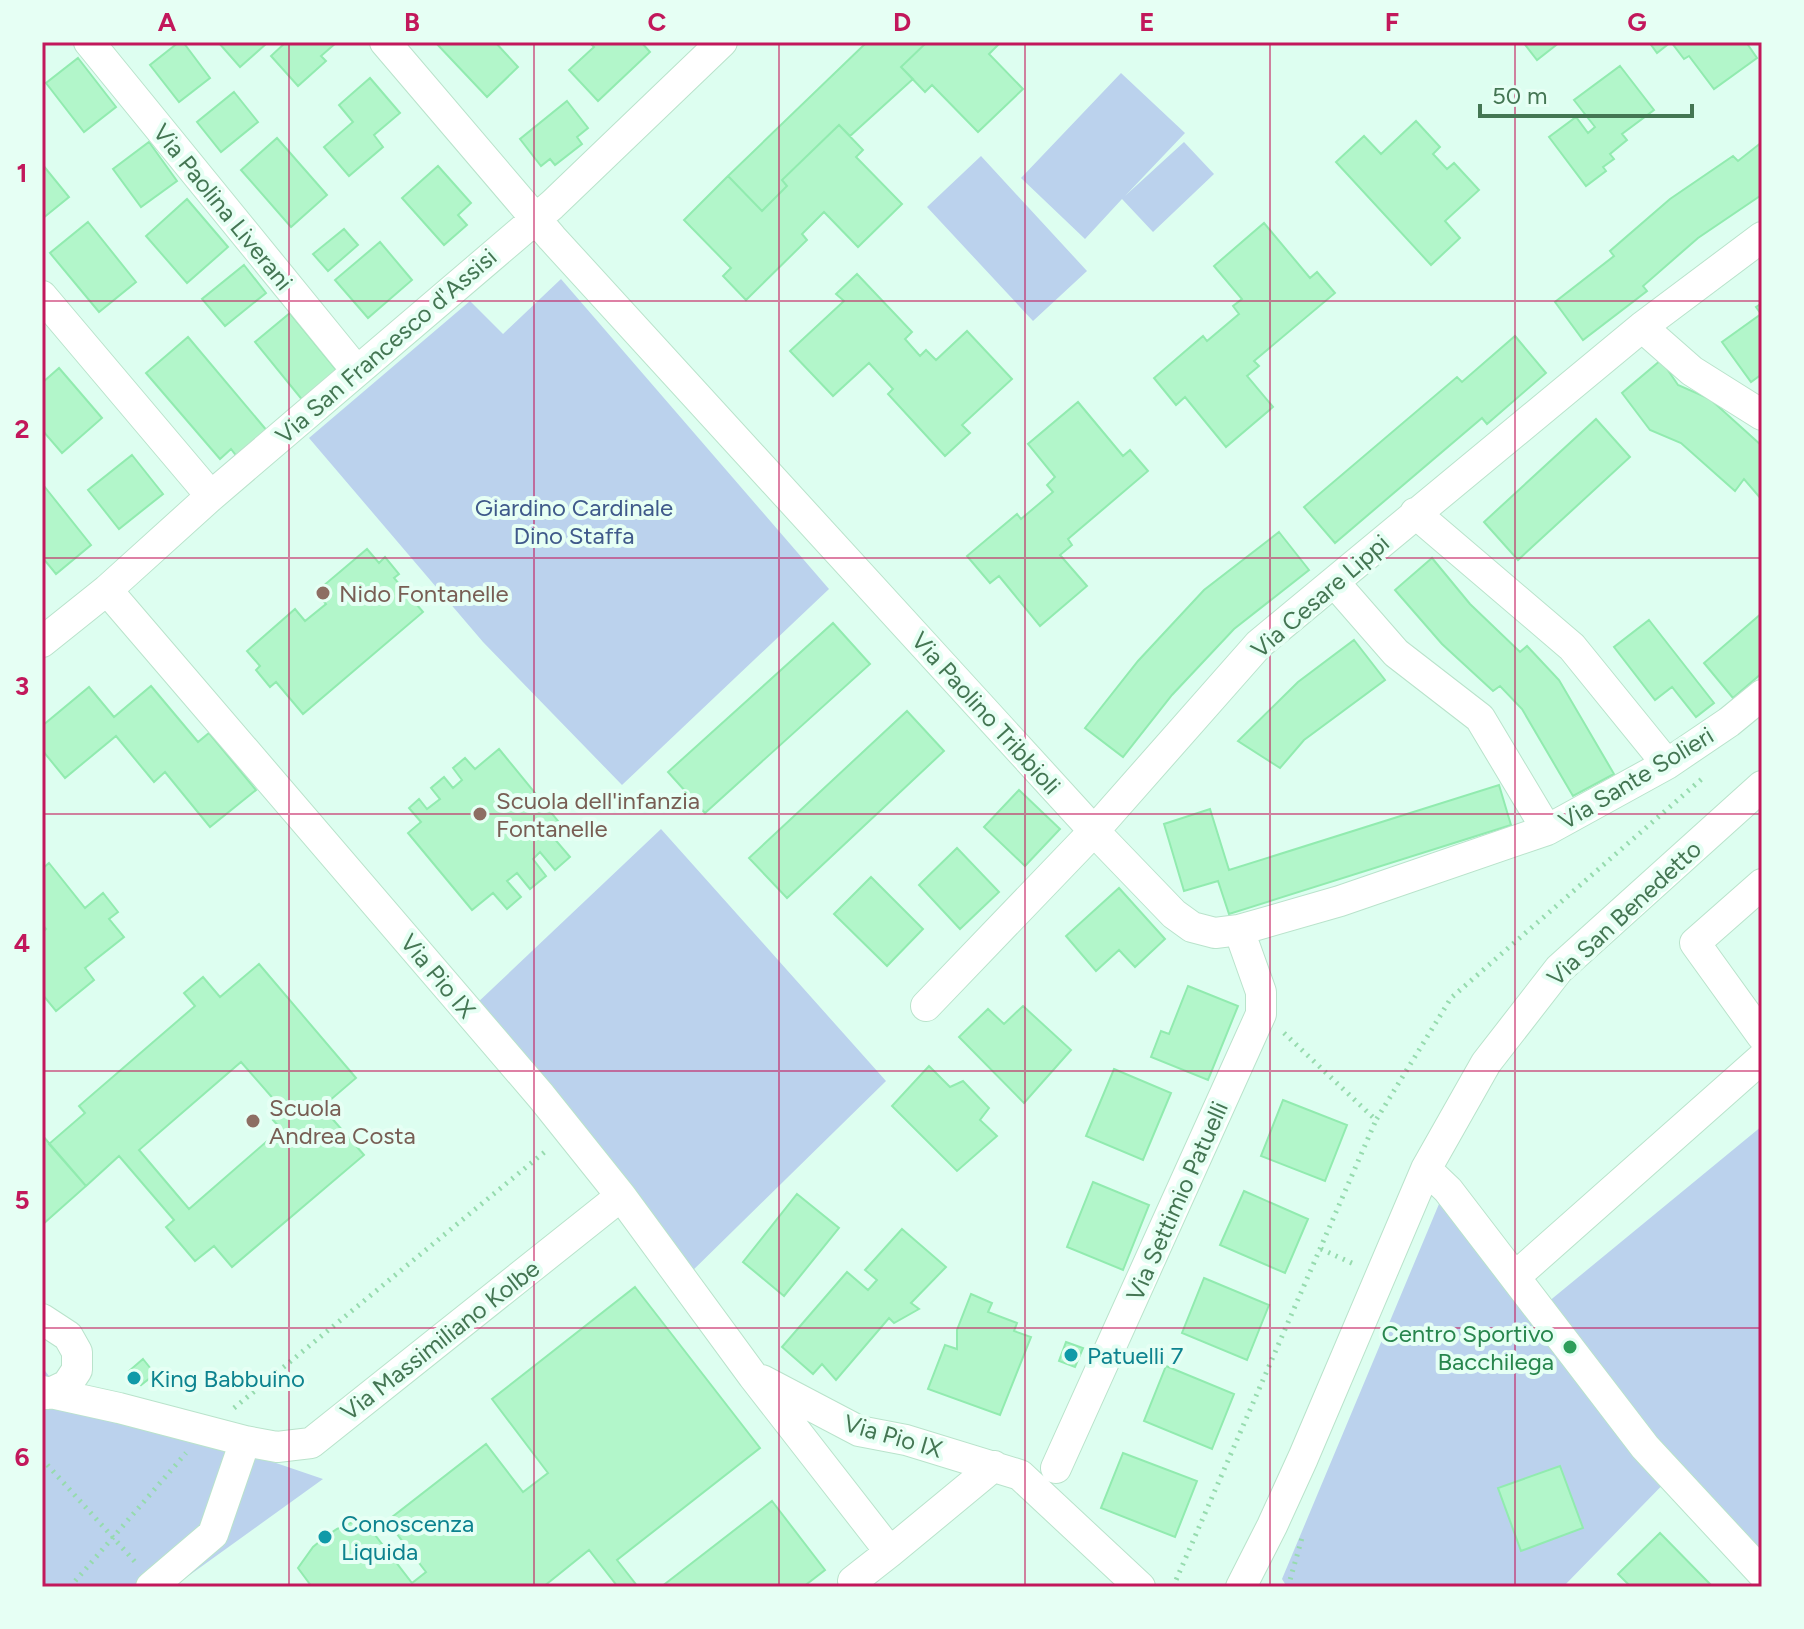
<svg xmlns="http://www.w3.org/2000/svg" width="1804" height="1629" viewBox="0 0 1804 1629" font-family="Figtree,sans-serif">
	<style>
		.green { fill: #bbd2ed }
		.building { fill: #b2f6ca; stroke: #91ebaf; stroke-width: 2; fill-rule: evenodd }
		.lines { fill: none; stroke-linecap: round; stroke-linejoin: round }
		.minor-casing { stroke: #b9e3cb; stroke-width: 32 }
		.path { stroke: #96dbae; stroke-width: 5; stroke-dasharray: 2 6; stroke-linecap: butt }
		.minor { stroke: #fff; stroke-width: 30 }
		.grid { fill: none; stroke: #c2185b; stroke-width: 2; stroke-opacity: 0.55 }
		.education-dot { fill: #8d6e63; stroke: #e6fff4; stroke-width: 3 }
		.leisure-dot { fill: #2e9e5b; stroke: #e6fff4; stroke-width: 3 }
		.culture-dot { fill: #0f9aa8; stroke: #e6fff4; stroke-width: 3 }
		.labels { text-anchor: middle; dominant-baseline: central; stroke-width: 8; stroke-linejoin: round; paint-order: stroke }
		.street-label { font-size: 24px; fill: #447653; stroke: #e6fff4 }
		.park-label { font-size: 24px; fill: #3f598a; stroke: #e6fff4 }
		.education-label { font-size: 24px; fill: #785e54; stroke: #e6fff4; text-anchor: start }
		.leisure-label { font-size: 24px; fill: #27864d; stroke: #e6fff4; text-anchor: end }
		.culture-label { font-size: 24px; fill: #0d838f; stroke: #e6fff4; text-anchor: start }
		.neatline { fill: none; stroke: #c2185b; stroke-width: 3 }
		.grid-label { font-size: 26px; text-anchor: middle; font-weight: bold; fill: #c2185b }
	</style>
	<rect width="100%" height="100%" fill="#ddfef0"/>
	<path class="green" d="M1121,73L1185,133L1125,196L1184,142L1214,174L1153,232L1122,199L1085,239L1021,178Z
		M981,156L1087,271L1033,321L927,207Z
		M561,279L829,589L622,785L483,642L309,438L470,301L503,334Z
		M661,829L886,1081L684,1279L475,1005Z
		M1762,1126V1567L1678,1469L1563,1587H1287L1282,1579L1444,1192L1542,1307Z
		M42,1367L59,1389L323,1479L173,1587H42Z"/>
	<path class="building" d="M179,42H183L210,78L179,102L150,65Z
		M218,42H264L266,44L240,67Z
		M286,42H337L321,56L326,61L298,86L271,56Z
		M435,42H495L518,67L487,97Z
		M589,42H641L650,52L598,101L569,70L594,47Z
		M867,42H927L901,67L913,79L850,136L839,125L782,180L787,186L762,211L728,176Z
		M927,42H1001L989,54L1023,89L978,132L932,85L925,92L901,67Z
		M1523,42H1560L1537,60Z
		M1649,42H1746L1757,58L1714,89L1689,56L1684,59L1671,42L1657,53Z
		M78,58L116,107L84,132L46,83Z
		M1620,66L1654,110L1622,134L1627,140L1610,154L1614,159L1603,167L1606,171L1586,186L1549,137L1576,117L1588,133L1595,127L1574,100Z
		M370,78L400,113L374,135L383,147L349,176L324,147L353,122L339,105Z
		M234,92L258,122L221,152L197,122Z
		M567,101L588,128L577,137L582,144L555,165L550,159L541,166L520,139Z
		M1416,121L1440,147L1433,154L1447,169L1454,163L1479,190L1445,221L1460,238L1431,265L1336,162L1364,136L1381,154Z
		M839,125L863,150L856,157L902,204L858,247L824,212L802,234L807,240L746,300L723,276L731,268L684,220L728,176L762,211L787,186L782,180Z
		M277,138L327,195L291,227L241,170Z
		M149,142L177,181L141,207L113,169Z
		M1762,142V198L1760,196L1698,238L1643,286L1647,291L1583,340L1555,302L1614,256L1610,251L1670,199L1733,156L1738,161Z
		M42,164L69,197L42,219Z
		M438,166L471,203L458,215L467,225L444,245L402,198Z
		M187,199L228,247L187,283L146,236Z
		M88,222L136,282L99,312L50,253Z
		M1264,223L1310,278L1317,272L1335,293L1254,361L1259,366L1247,376L1273,407L1226,447L1185,397L1176,405L1154,378L1203,336L1207,341L1239,314L1233,306L1242,299L1214,266Z
		M344,229L358,245L328,271L313,254Z
		M380,242L412,280L368,318L335,280Z
		M244,265L266,293L225,326L202,299Z
		M857,274L912,332L905,339L920,356L926,350L936,360L967,331L1012,379L962,425L970,433L945,456L888,394L893,389L869,363L833,396L790,351L844,301L836,294Z
		M1762,303V374L1751,382L1722,342L1761,314L1756,307Z
		M290,313L339,373L304,402L255,342Z
		M1515,336L1546,373L1487,424L1482,418L1335,543L1304,507L1457,377L1462,382Z
		M188,337L268,432L238,458L231,449L220,459L146,373Z
		M1661,360L1678,385L1710,399L1762,446V500L1744,479L1735,491L1681,443L1650,430L1622,393Z
		M59,368L102,418L62,453L42,430V383Z
		M1078,402L1123,456L1130,450L1148,471L1068,539L1072,545L1060,555L1087,586L1040,626L999,576L990,583L967,556L1017,514L1021,519L1053,492L1047,485L1055,477L1028,444Z
		M1596,419L1630,457L1518,560L1484,522Z
		M132,455L163,494L119,529L88,490Z
		M44,486L91,545L56,574L42,557Z
		M1279,532L1309,570L1234,629L1172,695L1123,757L1085,728L1138,661L1204,590Z
		M367,549L379,563L385,557L399,574L394,578L423,612L303,714L276,682L270,687L256,670L260,666L247,651L295,609L305,621L326,604L316,592Z
		M1432,558L1470,604L1520,652L1527,646L1559,680L1614,774L1573,796L1522,709L1500,686L1493,691L1442,644L1395,590Z
		M1762,613V673L1733,698L1704,663Z
		M1649,620L1714,703L1696,717L1672,687L1655,700L1614,647Z
		M833,623L870,664L705,813L668,772Z
		M1354,640L1385,680L1304,740L1280,768L1238,741L1298,682Z
		M151,686L198,742L209,733L256,790L210,827L165,772L154,782L116,736L65,778L42,750V726L89,687L114,717Z
		M907,711L944,751L787,898L749,858Z
		M499,749L563,827L552,836L570,857L555,870L540,852L533,859L546,876L530,889L517,873L507,881L521,897L507,909L493,893L472,910L408,833L421,822L409,808L419,799L427,809L440,799L431,788L444,777L453,788L462,780L453,768L465,758L475,769Z
		M1499,785L1511,825L1229,914L1218,881L1184,891L1164,824L1210,809L1229,870Z
		M1019,790L1060,829L1025,866L984,827Z
		M957,848L999,892L960,929L919,885Z
		M49,863L85,908L103,893L118,912L109,919L124,937L85,968L94,980L56,1011L42,994V933L46,929L42,924V869Z
		M871,877L923,929L887,966L834,914Z
		M1119,888L1165,939L1135,967L1119,950L1096,971L1066,936Z
		M259,964L356,1078L322,1107L364,1155L232,1267L214,1246L195,1261L166,1227L174,1220L119,1156L86,1186L49,1144L85,1113L79,1106L195,1006L184,993L203,977L220,997ZM241,1062L284,1111L273,1120L281,1129L189,1209L139,1150Z
		M1188,986L1238,1006L1208,1080L1151,1057L1161,1031L1169,1034Z
		M1023,1006L1071,1050L1024,1103L959,1037L988,1009L1004,1024Z
		M929,1066L950,1087L963,1081L989,1108L980,1120L997,1136L957,1171L892,1106Z
		M1114,1069L1171,1093L1143,1160L1086,1136Z
		M1283,1100L1347,1125L1325,1181L1261,1156Z
		M42,1135L86,1186L42,1225Z
		M1093,1182L1149,1205L1123,1270L1067,1247Z
		M1244,1191L1308,1219L1285,1273L1220,1245Z
		M797,1194L839,1228L784,1296L743,1262Z
		M902,1229L946,1267L911,1303L919,1309L894,1323L889,1318L836,1380L822,1364L813,1374L782,1347L847,1272L868,1290L877,1280L865,1270Z
		M1204,1278L1269,1305L1247,1360L1182,1333Z
		M635,1287L760,1448L617,1560L638,1587H618L589,1550L543,1587H312L298,1568L313,1547L325,1537L337,1529L362,1518L412,1583L426,1572L387,1521L486,1444L523,1492L548,1473L492,1399Z
		M971,1294L992,1303L988,1312L1017,1323L1014,1331L1031,1337L1000,1415L928,1389L945,1345L957,1349V1330Z
		M1066,1342L1083,1348L1075,1367L1059,1361Z
		M143,1359L155,1374L141,1385L129,1371Z
		M1166,1366L1234,1394L1212,1449L1144,1421Z
		M1123,1453L1197,1481L1175,1537L1101,1508Z
		M1560,1466L1583,1528L1521,1551L1498,1488Z
		M772,1501L825,1570L803,1587H661Z
		M1660,1533L1713,1587H1631L1618,1574Z"/>
	<g class="lines">
		<g class="minor-casing">
			<path id="minor" d="M89,42L357,371
				M385,42L552,238L1094,831L1174,914L1192,927L1215,933L1239,930L1340,901L1547,830L1667,764L1729,722L1762,695
				M42,296L211,496
				M1642,327L1692,371L1762,415
				M1415,513L1572,647L1667,764
				M1334,582L1396,653L1480,718L1547,830
				M107,590L541,1096L621,1196L753,1376L890,1552L994,1466
				M42,642L107,590L211,496L552,205L722,42
				M1762,884L1695,943L1762,1036
				M926,1006L1094,831L1259,644L1642,327L1762,237
				M1426,1169L1448,1190L1645,1447L1762,1573
				M1516,1276L1762,1058
				M42,1319L68,1336L77,1352V1370L67,1385L48,1394
				M762,1380L859,1431L906,1440L1020,1475L1140,1587
				M42,1391L119,1408L245,1441L277,1447L311,1443L621,1196
				M1056,1468L1261,1014V992L1239,930
				M853,1581L890,1552
				M151,1587L213,1534L245,1441
				M1241,1587L1272,1526L1303,1458L1426,1169L1486,1063L1559,969L1762,786"/>
		</g>
		<path class="path" d="M1284,1033L1376,1120L1451,998L1704,777
			M1321,1249L1356,1265
			M234,1408L547,1150
			M42,1459L137,1564
			M70,1587L186,1453
			M1173,1587L1376,1120
			M1288,1587L1302,1538"/>
		<use href="#minor" class="minor"/>
	</g>
	<path class="grid" d="M289,42V1587M534,42V1587M779,42V1587M1025,42V1587M1270,42V1587M1515,42V1587M42,301H1762M42,558H1762M42,814H1762M42,1071H1762M42,1328H1762"/>
	<g class="education-dot">
		<circle cx="323" cy="593" r="8"/>
		<circle cx="480" cy="814" r="8"/>
		<circle cx="253" cy="1121" r="8"/>
	</g>
	<circle class="leisure-dot" cx="1570" cy="1347" r="8"/>
	<g class="culture-dot">
		<circle cx="1071" cy="1355" r="8"/>
		<circle cx="134" cy="1378" r="8"/>
		<circle cx="325" cy="1537" r="8"/>
	</g>
	<g class="labels">
		<g class="street-label">
			<text transform="translate(223 207) rotate(51)">Via Paolina Liverani</text>
			<text transform="translate(386 346) rotate(-41)">Via San Francesco d'Assisi</text>
			<text transform="translate(1320 596) rotate(-41)">Via Cesare Lippi</text>
			<text transform="translate(986 713) rotate(48)">Via Paolino Tribbioli</text>
			<text transform="translate(1636 778) rotate(-31)">Via Sante Solieri</text>
			<text transform="translate(1624 913) rotate(-43)">Via San Benedetto</text>
			<text transform="translate(438 976) rotate(50)">Via Pio IX</text>
			<text transform="translate(1177 1201) rotate(-66)">Via Settimio Patuelli</text>
			<text transform="translate(440 1340) rotate(-38)">Via Massimiliano Kolbe</text>
			<text transform="translate(893 1436) rotate(16)">Via Pio IX</text>
		</g>
		<g class="park-label">
			<text x="574" y="507">Giardino Cardinale<tspan x="574" dy="28">Dino Staffa</tspan></text>
		</g>
		<g class="education-label">
			<text x="339" y="593">Nido Fontanelle</text>
			<text x="496" y="800">Scuola dell'infanzia<tspan x="496" dy="28">Fontanelle</tspan></text>
			<text x="269" y="1107">Scuola<tspan x="269" dy="28">Andrea Costa</tspan></text>
		</g>
		<g class="leisure-label">
			<text x="1554" y="1333">Centro Sportivo<tspan x="1554" dy="28">Bacchilega</tspan></text>
		</g>
		<g class="culture-label">
			<text x="1087" y="1355">Patuelli 7</text>
			<text x="150" y="1378">King Babbuino</text>
			<text x="341" y="1523">Conoscenza<tspan x="341" dy="28">Liquida</tspan></text>
		</g>
	</g>
	<rect width="1804" height="1629" fill="none" stroke="#e6fff4" stroke-width="88"/>
	<path d="M1480 104v12h212v-12" fill="none" stroke="#447653" stroke-width="4"/>
	<text x="1492" y="104" font-size="24" fill="#447653" stroke="#e6fff4" stroke-width="6" paint-order="stroke">50 m</text>
	<rect x="44" y="44" width="1716" height="1541" class="neatline"/>
	<g class="grid-label">
		<text x="167" y="31">A</text>
		<text x="412" y="31">B</text>
		<text x="657" y="31">C</text>
		<text x="902" y="31">D</text>
		<text x="1147" y="31">E</text>
		<text x="1392" y="31">F</text>
		<text x="1637" y="31">G</text>
		<text x="22" y="182">1</text>
		<text x="22" y="438">2</text>
		<text x="22" y="695">3</text>
		<text x="22" y="952">4</text>
		<text x="22" y="1209">5</text>
		<text x="22" y="1466">6</text>
	</g>
</svg>
